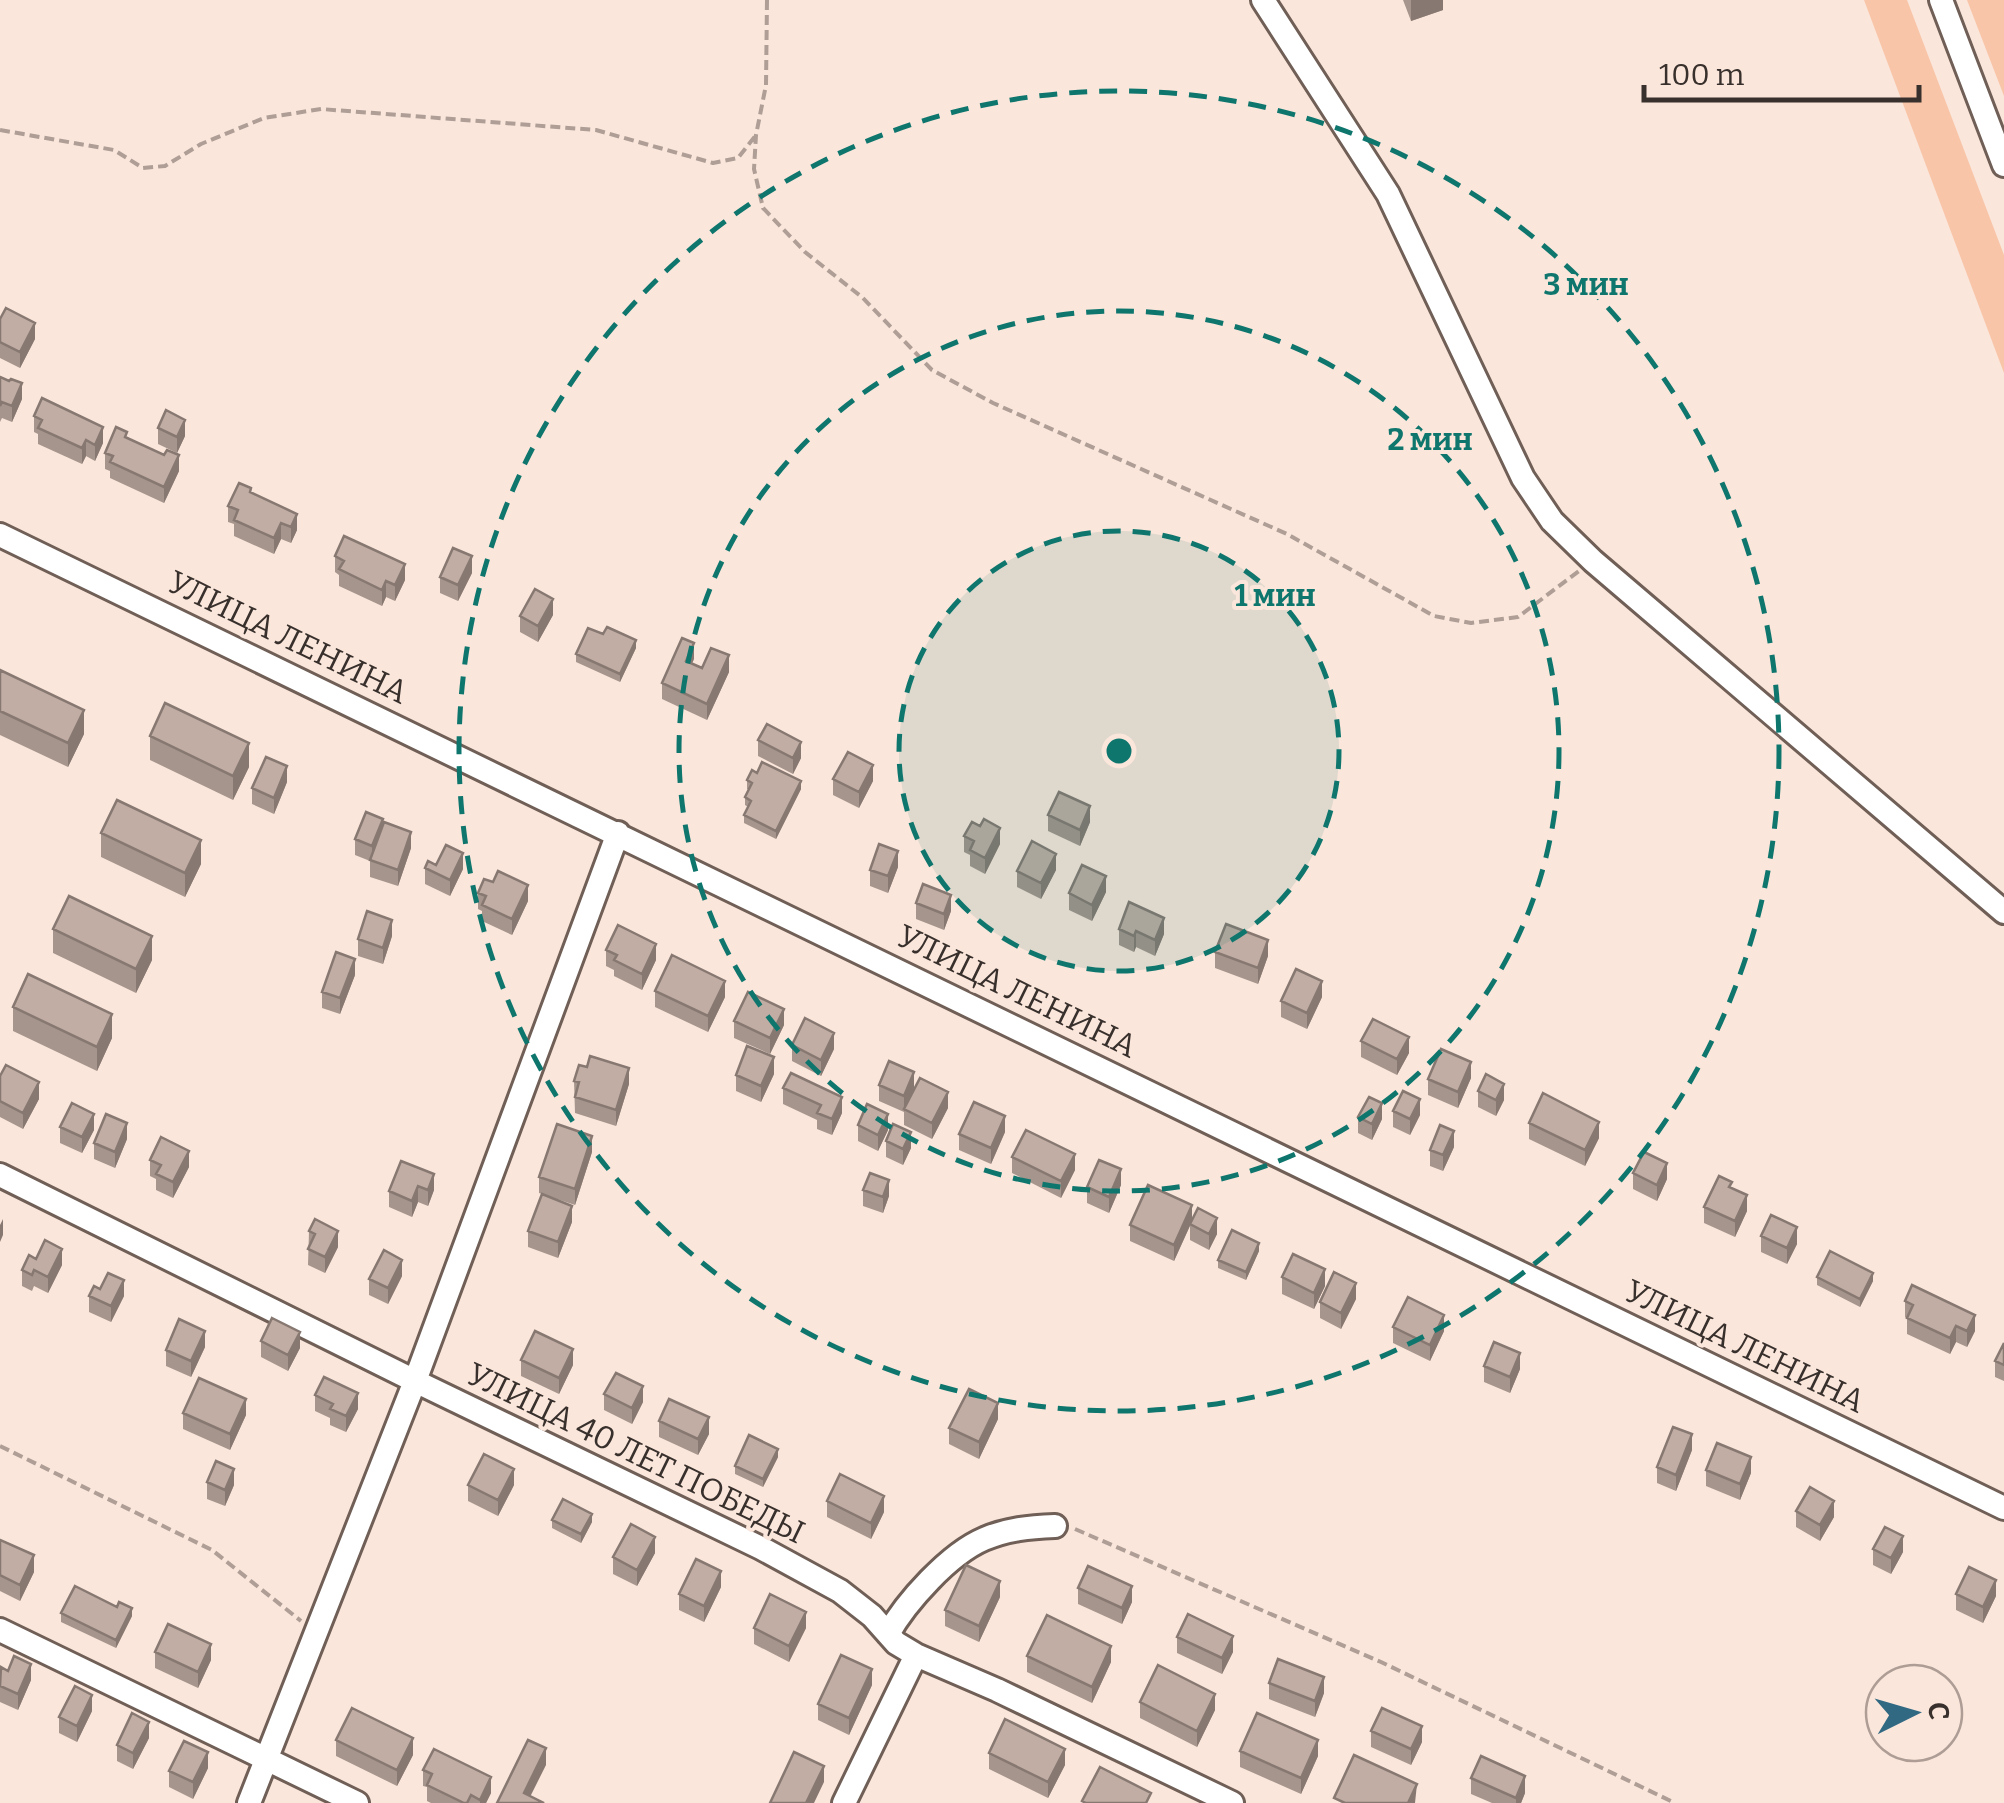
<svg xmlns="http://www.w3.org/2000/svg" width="2004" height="1803" viewBox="0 0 2004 1803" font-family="Bitter,serif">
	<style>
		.green { fill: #f8c5a8 }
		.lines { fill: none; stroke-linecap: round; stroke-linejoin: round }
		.minor-casing { stroke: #705f56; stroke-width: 28 }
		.path { stroke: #ae9e96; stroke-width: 4; stroke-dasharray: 10 5; stroke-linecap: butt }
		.minor { stroke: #fff; stroke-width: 22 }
		.wall { fill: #a6958c }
		.shaded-wall { fill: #877972 }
		.building { fill: #c1ada3; stroke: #877972; stroke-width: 2.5 }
		.ring { fill: none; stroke: #0f766e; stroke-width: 5; stroke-dasharray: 18 12 }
		.labels { text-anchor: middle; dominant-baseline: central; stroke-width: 8; stroke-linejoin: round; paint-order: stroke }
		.street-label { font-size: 32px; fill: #38302c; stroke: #fbe6db }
		.centre { fill: #0f766e; stroke: #fbe6db; stroke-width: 5 }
		.ring-label { font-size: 30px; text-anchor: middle; font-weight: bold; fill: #0f766e; stroke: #fbe6db; stroke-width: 8; stroke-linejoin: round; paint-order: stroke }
	</style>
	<rect width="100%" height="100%" fill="#fbe6db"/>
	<path class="green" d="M1864,0H1907L2004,255V373Z
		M1967,0H2004V96Z"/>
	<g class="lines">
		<g class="minor-casing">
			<path id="minor" d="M1263,0L1388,194L1523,478L1552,521L1593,561L2004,912
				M1941,0L2004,165
				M0,535L2004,1508
				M0,1175L415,1381L761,1548L840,1591L872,1616L896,1643L916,1655L997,1690L1232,1803
				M0,1630L357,1803
				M888,1634C906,1602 949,1554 984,1539C1007,1529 1030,1527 1055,1526
				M249,1803L415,1381L618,833
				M844,1803L916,1655"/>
		</g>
		<path class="path" d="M767,0L766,85L756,135L754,169L763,208L805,252L863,298L932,370L993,403L1287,534L1434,616L1471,623L1518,617L1579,571
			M0,130L114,150L143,168L165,166L201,144L264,118L321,109L596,130L713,163L738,158L756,135
			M0,1446L212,1550L301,1621
			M1075,1529L1381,1662L1675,1803"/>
		<use href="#minor" class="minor"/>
	</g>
	<path class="wall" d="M1403,0H1443V10L1411,21Z
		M0,319L35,339L20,368L0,358Z
		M0,377L22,399L12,422L2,418L0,422Z
		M34,416L103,443L95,461L86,456L82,464L38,444V434L34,432Z
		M158,428L185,436L177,453L158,444Z
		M127,438L179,471L164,503L110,478V471L105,469V453Z
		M251,493L297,530L291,543L281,539L274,554L234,536V524L228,522V506Z
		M335,556L405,580L395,601L386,597L382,606L339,586V575L335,572Z
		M472,573L458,601L440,593V577Z
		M553,615L538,642L520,632V616Z
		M603,634L636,648L620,682L576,662V654Z
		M694,659L692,663L702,668L729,672L707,720L662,699V683Z
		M0,670L84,734L68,767L0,735Z
		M150,736L249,767L233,800L150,760Z
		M758,740L801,758L793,774L758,756Z
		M757,773L801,789L776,839L744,823V815L748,807L745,805V797L748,789H747V780Z
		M833,779L873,781L859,808L833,795Z
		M287,782L274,814L252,804V788Z
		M1048,815L1090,822L1080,846L1048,831Z
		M383,825L411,848L398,886L370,877V861L355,855V839Z
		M980,826L1000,844L985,874L970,866V855L964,852V836Z
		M101,833L201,864L185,897L101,857Z
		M436,865L463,869L450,896L425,884V868Z
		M898,867L888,893L870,886V870Z
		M1056,870L1041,899L1017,887V871Z
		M493,882L528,901L512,935L482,921V911L478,909V893Z
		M1106,892L1092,921L1069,910V893Z
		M916,903L951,911L944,930L916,919Z
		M53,929L152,960L136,993L53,953Z
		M1119,929L1164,934L1155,956L1136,947L1134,952L1119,945Z
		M392,936L383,964L358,956V939Z
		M606,950L656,960L642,990L614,976V970L606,966Z
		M1215,952L1268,956L1258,984L1215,968Z
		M355,975L340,1014L322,1008V992Z
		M655,991L725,997L708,1032L655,1007Z
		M1322,997L1307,1029L1281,1017V1001Z
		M13,1007L112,1038L97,1071L13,1031Z
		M734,1021L784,1025L770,1054L734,1038Z
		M1361,1041L1409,1053L1397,1075L1361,1057Z
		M792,1045L834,1049L821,1076L792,1061Z
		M774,1074L761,1102L736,1091V1075Z
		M0,1076L39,1099L23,1129L0,1117Z
		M1471,1078L1458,1108L1428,1095V1079Z
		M574,1081L629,1084L616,1126L575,1113Z
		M879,1085L914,1088L907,1103L948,1108L932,1139L904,1125V1110V1112L879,1101Z
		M783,1088L842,1113L832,1135L817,1129V1120L783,1104Z
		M1478,1091L1504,1100L1496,1116L1478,1107Z
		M1393,1111L1420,1115L1410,1135L1393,1127Z
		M1358,1117L1382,1119L1372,1140L1358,1133Z
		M1529,1123L1599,1138L1585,1166L1529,1139Z
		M858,1125L888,1130L878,1151L858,1141Z
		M60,1127L94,1130L82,1153L60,1143Z
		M1005,1132L991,1164L959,1150V1134Z
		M127,1139L115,1168L94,1159V1143Z
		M886,1141L911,1148L903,1165L886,1157Z
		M1454,1147L1443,1171L1430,1166V1150Z
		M592,1152L575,1205L539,1193V1177Z
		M1012,1157L1075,1170L1061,1198L1012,1173Z
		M150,1160L189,1167L173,1198L156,1190V1179L150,1176Z
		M401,1161L434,1190L428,1206L418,1202L412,1217L389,1207V1191Z
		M1633,1173L1667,1179L1657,1201L1633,1189Z
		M1121,1185L1109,1213L1087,1203V1187Z
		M1732,1188L1747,1211L1735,1237L1704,1223V1207Z
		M863,1190L889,1196L883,1213L863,1206Z
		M1192,1220L1217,1234L1209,1250L1190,1240V1226L1174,1261L1130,1241V1225Z
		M572,1222L558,1258L528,1247V1231Z
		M309,1231L338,1247L325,1273L308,1265Z
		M1761,1236L1797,1244L1787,1264L1761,1252Z
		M1259,1251L1246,1280L1218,1268V1260Z
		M36,1259L62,1265L48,1293L34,1286L32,1291L22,1286V1270Z
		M402,1276L388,1304L369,1295V1279Z
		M1282,1277L1325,1286L1314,1309L1282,1294Z
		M1817,1277L1873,1281L1860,1307L1817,1285Z
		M100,1289L124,1296L111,1322L89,1312V1296Z
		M1356,1299L1341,1329L1320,1318V1302Z
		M1905,1301L1975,1331L1967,1347L1956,1342L1950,1354L1907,1334V1319L1905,1317Z
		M1393,1327L1444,1331L1430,1361L1393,1343Z
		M261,1341L300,1348L288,1371L261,1357Z
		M2004,1343V1381L1995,1377V1361Z
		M205,1347L191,1377L166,1366V1350Z
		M521,1360L573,1365L559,1394L521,1376Z
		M1484,1366L1520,1369L1510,1393L1484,1382Z
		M604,1394L643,1402L632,1424L604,1410Z
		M315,1395L358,1409L346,1432L330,1425V1418L315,1411Z
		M183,1413L246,1415L230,1450L183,1429Z
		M998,1419L979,1459L949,1444V1428Z
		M659,1421L709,1434L698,1455L659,1437Z
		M1692,1450L1676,1491L1657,1483V1467Z
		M778,1457L763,1487L735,1474V1466Z
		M1706,1470L1751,1473L1740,1500L1706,1486Z
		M207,1482L234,1485L225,1506L207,1499Z
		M468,1485H514L498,1516L468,1501Z
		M827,1501L884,1512L871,1539L827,1517Z
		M1796,1511L1834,1517L1820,1541L1796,1527Z
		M552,1520L592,1522L581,1543L552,1528Z
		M0,1540L34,1572L20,1601L0,1591Z
		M1873,1549L1903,1552L1891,1574L1873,1565Z
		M655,1553L637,1586L613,1574V1557Z
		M721,1587L704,1622L679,1610V1594Z
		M1078,1588L1132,1602L1122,1624L1078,1604Z
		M1956,1594L1996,1596L1983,1623L1956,1610Z
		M1000,1597L979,1642L945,1626V1610Z
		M117,1607L132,1616L116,1648L61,1622V1613Z
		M754,1628H806L789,1662L754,1644Z
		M1177,1637L1233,1652L1222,1674L1177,1653Z
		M155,1652L211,1660L198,1688L155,1668Z
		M1027,1656L1111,1662L1092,1703L1027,1672Z
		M0,1670L31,1680L18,1710L0,1702Z
		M1269,1683L1324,1693L1315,1717L1269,1699Z
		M872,1685L849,1735L818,1720V1704Z
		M1140,1702L1215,1710L1197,1747L1140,1718Z
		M92,1711L77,1742L59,1733V1717Z
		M1371,1731L1422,1742L1411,1765L1371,1747Z
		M149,1738L133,1769L117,1761V1745Z
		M336,1740L413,1755L397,1786L336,1756Z
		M1240,1751L1318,1756L1301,1794L1240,1767Z
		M989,1753L1065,1765L1048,1798L989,1769Z
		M208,1768L193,1799L169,1787V1771Z
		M423,1770L491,1793L486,1803H431L427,1801V1787L423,1786Z
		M1471,1778L1525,1793L1521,1803H1492L1471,1794Z"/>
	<path class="shaded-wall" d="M1411,0H1443V10L1411,21Z
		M35,323V339L20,368V352Z
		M22,383V399L12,422V406Z
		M185,420V436L177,453V437Z
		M103,427V443L95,461V445Z
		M86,440V456L82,464V448Z
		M179,455V471L164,503V487Z
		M297,514V530L291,543V527Z
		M281,523V539L274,554V538Z
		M472,556V573L458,601V585Z
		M405,564V580L395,601V585Z
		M386,581V597L382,606V590Z
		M553,599V615L538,642V626Z
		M636,640V648L620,682V674Z
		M694,643V659L686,677V661Z
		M729,655V672L707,720V704Z
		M84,710V734L68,767V743Z
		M801,742V758L793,774V758Z
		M249,743V767L233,800V776Z
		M873,765V781L859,808V792Z
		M287,766V782L274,814V798Z
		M801,781V789L776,839V831Z
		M1090,806V822L1080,846V830Z
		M383,819V835L372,862V846Z
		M1000,828V844L985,874V858Z
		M411,832V848L398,886V870Z
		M201,840V864L185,897V873Z
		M898,851V867L888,893V876Z
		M463,853V869L450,896V880Z
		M1056,854V870L1041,899V883Z
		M1106,876V892L1092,921V905Z
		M528,885V901L512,935V919Z
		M951,895V911L944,930V914Z
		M1164,918V934L1155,956V940Z
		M392,920V936L383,964V948Z
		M1136,931V947L1134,952V936Z
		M152,936V960L136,993V969Z
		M1268,940V956L1258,984V968Z
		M656,944V960L642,990V974Z
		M355,959V975L340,1014V998Z
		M725,981V997L708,1032V1016Z
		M1322,981V997L1307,1029V1013Z
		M784,1009V1025L770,1054V1038Z
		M112,1014V1038L97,1071V1047Z
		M834,1033V1049L821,1076V1060Z
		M1409,1037V1053L1397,1075V1059Z
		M774,1057V1074L761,1102V1086Z
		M1471,1062V1078L1458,1108V1092Z
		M629,1068V1084L616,1126V1110Z
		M914,1072V1088L904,1112V1096Z
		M39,1082V1099L23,1129V1113Z
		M1504,1084V1100L1496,1116V1100Z
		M948,1092V1108L932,1139V1123Z
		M842,1097V1113L832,1135V1119Z
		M1420,1099V1115L1410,1135V1119Z
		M1382,1103V1119L1372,1140V1124Z
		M94,1114V1130L82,1153V1137Z
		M888,1114V1130L878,1151V1135Z
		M1005,1116V1132L991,1164V1148Z
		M1599,1122V1138L1585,1166V1150Z
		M127,1123V1139L115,1168V1152Z
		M1454,1131V1147L1443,1171V1155Z
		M911,1132V1148L903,1165V1149Z
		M592,1136V1152L575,1205V1189Z
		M189,1151V1167L173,1198V1182Z
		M1075,1154V1170L1061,1198V1181Z
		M1667,1163V1179L1657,1201V1185Z
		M1121,1169V1185L1109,1213V1197Z
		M434,1174V1190L428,1206V1190Z
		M889,1180V1196L883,1213V1197Z
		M418,1186V1202L412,1217V1201Z
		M1747,1195V1211L1735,1237V1221Z
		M1192,1205V1221L1174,1261V1245Z
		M572,1206V1222L558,1258V1242Z
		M1217,1218V1234L1209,1250V1234Z
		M3,1219V1235L0,1242V1225Z
		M1797,1227V1244L1787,1264V1248Z
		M338,1231V1247L325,1273V1257Z
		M1259,1243V1251L1246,1280V1272Z
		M62,1249V1265L48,1293V1277Z
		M402,1260V1276L388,1304V1288Z
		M1325,1269V1286L1314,1309V1293Z
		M1873,1273V1281L1860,1307V1299Z
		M124,1280V1296L111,1322V1306Z
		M1356,1283V1299L1341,1329V1313Z
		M1444,1315V1331L1430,1361V1345Z
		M1975,1315V1331L1967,1347V1331Z
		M1956,1326V1342L1950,1354V1338Z
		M205,1331V1347L191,1377V1361Z
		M300,1332V1348L288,1371V1355Z
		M573,1349V1365L559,1394V1378Z
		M1520,1353V1369L1510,1393V1377Z
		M643,1386V1402L632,1424V1408Z
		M358,1393V1409L346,1432V1416Z
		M246,1399V1415L230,1450V1434Z
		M998,1403V1419L979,1459V1442Z
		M709,1417V1434L698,1455V1439Z
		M1692,1434V1450L1676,1491V1475Z
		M778,1449V1457L763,1487V1479Z
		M1751,1457V1473L1740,1500V1484Z
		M234,1469V1485L225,1506V1490Z
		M514,1469V1485L498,1516V1500Z
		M884,1496V1512L871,1539V1523Z
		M1834,1501V1517L1820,1541V1525Z
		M592,1514V1522L581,1543V1534Z
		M1903,1536V1552L1891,1574V1558Z
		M655,1537V1553L637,1586V1570Z
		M34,1555V1572L20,1601V1585Z
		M721,1571V1587L704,1622V1606Z
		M1996,1580V1596L1983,1623V1607Z
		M1000,1581V1597L979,1642V1626Z
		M1132,1586V1602L1122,1624V1608Z
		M132,1608V1616L116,1648V1640Z
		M806,1612V1628L789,1662V1646Z
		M1233,1636V1652L1222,1674V1658Z
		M211,1644V1660L198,1688V1672Z
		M1111,1646V1662L1092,1703V1687Z
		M31,1664V1680L18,1710V1694Z
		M872,1669V1685L849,1735V1718Z
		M1324,1677V1693L1315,1717V1701Z
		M1215,1694V1710L1197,1747V1731Z
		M92,1695V1711L77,1742V1726Z
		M149,1722V1738L133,1769V1753Z
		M1422,1726V1742L1411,1765V1749Z
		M413,1738V1755L397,1786V1770Z
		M1318,1740V1756L1301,1794V1778Z
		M546,1748V1765L527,1803L524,1793Z
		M1065,1749V1765L1048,1798V1782Z
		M208,1752V1768L193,1799V1782Z
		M824,1766V1782L814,1803H806Z
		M1525,1776V1793L1521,1803H1516V1798Z
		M491,1777V1793L486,1803H480V1800Z
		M1417,1784L1415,1803H1408Z"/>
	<path class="building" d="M6,308L35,323L20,352L0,342V319Z
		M0,377L9,381L11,379L22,383L12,406L2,402L0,406Z
		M42,398L103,427L95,445L86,440L82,448L38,428L42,420L34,416Z
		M166,410L185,420L177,437L158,428Z
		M116,427L127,432L125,437L164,455L167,450L179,455L164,487L110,462L113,456L105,453Z
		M239,483L251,488L250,492L297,514L291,527L281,523L274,538L234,520L238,510L228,506Z
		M344,536L405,564L395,585L386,581L382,590L339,569L344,561L335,556Z
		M453,548L472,556L458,585L440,577Z
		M535,589L553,599L538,626L520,616Z
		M607,627L636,640L620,674L576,654L588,628L603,634Z
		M682,638L694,643L686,661L702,668L711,648L729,655L707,704L662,683Z
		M0,670L84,710L68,743L0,711Z
		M165,703L249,743L233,776L150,736Z
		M767,724L801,742L793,758L758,740Z
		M848,752L873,765L859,792L833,779Z
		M266,757L287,766L274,798L252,788Z
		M762,762L801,781L776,831L744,815L751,801L745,797L752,783L747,780L752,770L757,773Z
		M1059,792L1090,806L1080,830L1048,815Z
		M117,800L201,840L185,873L101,833Z
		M366,812L383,819L372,846L355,839Z
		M984,819L1000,828L985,858L970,850L974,841L964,836L972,822L980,826Z
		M384,822L411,832L398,870L370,860Z
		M1032,841L1056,854L1041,883L1017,871Z
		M879,844L898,851L888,876L870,870Z
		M446,845L463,853L450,880L425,868L428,861L436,865Z
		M1082,865L1106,876L1092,905L1069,893Z
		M498,871L528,885L512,919L482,905L486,896L478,893L484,879L493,882Z
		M923,884L951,895L944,914L916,903Z
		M69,896L152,936L136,969L53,929Z
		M1129,902L1164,918L1155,940L1136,931L1134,936L1119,929Z
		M367,911L392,920L383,948L358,939Z
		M1226,924L1268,940L1258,968L1215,952Z
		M618,925L656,944L642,974L614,960L617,955L606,950Z
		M336,952L355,959L340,998L322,992Z
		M672,955L725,981L708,1016L655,991Z
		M1296,969L1322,981L1307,1013L1281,1001Z
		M28,974L112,1014L97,1047L13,1007Z
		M748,992L784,1009L770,1038L734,1021Z
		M805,1018L834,1033L821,1060L792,1045Z
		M1373,1019L1409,1037L1397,1059L1361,1041Z
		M747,1046L774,1057L761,1086L736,1075Z
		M1441,1049L1471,1062L1458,1092L1428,1079Z
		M590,1056L629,1068L616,1110L575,1097L579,1082L574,1081L579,1065L587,1067Z
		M889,1061L914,1072L904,1096L879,1085Z
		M6,1065L39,1082L23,1113L0,1101V1076Z
		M791,1073L842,1097L832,1119L817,1113L821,1105L783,1088Z
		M1486,1074L1504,1084L1496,1100L1478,1091Z
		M920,1078L948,1092L932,1123L904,1109Z
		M1403,1091L1420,1099L1410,1119L1393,1111Z
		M1543,1093L1599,1122L1585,1150L1529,1123Z
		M1369,1097L1382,1103L1372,1124L1358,1117Z
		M974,1102L1005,1116L991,1148L959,1134Z
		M72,1103L94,1114L82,1137L60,1127Z
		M867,1104L888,1114L878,1135L858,1125Z
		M106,1114L127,1123L115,1152L94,1143Z
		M557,1124L592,1136L575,1189L539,1177Z
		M893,1124L911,1132L903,1149L886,1141Z
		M1440,1125L1454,1131L1443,1155L1430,1150Z
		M1026,1130L1075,1154L1061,1181L1012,1157Z
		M161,1137L189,1151L173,1182L156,1174L161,1165L150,1160Z
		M1644,1152L1667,1163L1657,1185L1633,1173Z
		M1099,1160L1121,1169L1109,1197L1087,1187Z
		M401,1161L434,1174L428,1190L418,1186L412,1201L389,1191Z
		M870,1173L889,1180L883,1197L863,1190Z
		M1719,1176L1732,1182L1729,1187L1747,1195L1735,1221L1704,1207Z
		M1148,1185L1192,1205L1174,1245L1130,1225Z
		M542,1194L572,1206L558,1242L528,1231Z
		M1198,1208L1217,1218L1209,1234L1190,1224Z
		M1771,1215L1797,1227L1787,1248L1761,1236Z
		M315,1219L338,1231L325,1257L308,1249L315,1234L309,1231Z
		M1232,1230L1259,1243L1246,1272L1218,1260Z
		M45,1240L62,1249L48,1277L34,1270L32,1275L22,1270L29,1255L36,1259Z
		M384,1250L402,1260L388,1288L369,1279Z
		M1830,1251L1873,1273L1860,1299L1817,1277Z
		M1293,1254L1325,1269L1314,1293L1282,1277Z
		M1334,1272L1356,1283L1341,1313L1320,1302Z
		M108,1273L124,1280L111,1306L89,1296L94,1286L100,1289Z
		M1912,1285L1975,1315L1967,1331L1956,1326L1950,1338L1907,1318L1913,1305L1905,1301Z
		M1408,1297L1444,1315L1430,1345L1393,1327Z
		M272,1318L300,1332L288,1355L261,1341Z
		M179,1319L205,1331L191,1361L166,1350Z
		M535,1331L573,1349L559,1378L521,1360Z
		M1494,1342L1520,1353L1510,1377L1484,1366Z
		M2004,1343V1365L1995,1361Z
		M616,1373L643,1386L632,1408L604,1394Z
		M324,1377L358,1393L346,1416L330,1409L333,1404L315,1395Z
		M199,1378L246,1399L230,1434L183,1413Z
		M969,1389L998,1403L979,1442L949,1428Z
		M669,1399L709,1417L698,1439L659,1421Z
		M1673,1427L1692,1434L1676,1475L1657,1467Z
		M749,1435L778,1449L763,1479L735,1466Z
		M1717,1443L1751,1457L1740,1484L1706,1470Z
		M484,1454L514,1469L498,1500L468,1485Z
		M216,1461L234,1469L225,1490L207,1482Z
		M840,1474L884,1496L871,1523L827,1501Z
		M1810,1487L1834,1501L1820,1525L1796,1511Z
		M563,1499L592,1514L581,1534L552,1520Z
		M631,1524L655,1537L637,1570L613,1557Z
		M1885,1527L1903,1536L1891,1558L1873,1549Z
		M0,1540L34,1555L20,1585L0,1575Z
		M696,1559L721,1571L704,1606L679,1594Z
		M966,1565L1000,1581L979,1626L945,1610Z
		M1088,1566L1132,1586L1122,1608L1078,1588Z
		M1969,1567L1996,1580L1983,1607L1956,1594Z
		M75,1586L117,1607L119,1602L132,1608L116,1640L61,1613Z
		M770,1594L806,1612L789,1646L754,1628Z
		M1188,1614L1233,1636L1222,1658L1177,1637Z
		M1047,1615L1111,1646L1092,1687L1027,1656Z
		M168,1624L211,1644L198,1672L155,1652Z
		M841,1655L872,1669L849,1718L818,1704Z
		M14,1656L31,1664L18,1694L0,1686L1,1667L8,1671Z
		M1278,1659L1324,1677L1315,1701L1269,1683Z
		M1158,1665L1215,1694L1197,1731L1140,1702Z
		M75,1686L92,1695L77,1726L59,1717Z
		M352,1708L413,1738L397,1770L336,1740Z
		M1382,1708L1422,1726L1411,1749L1371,1731Z
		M132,1713L149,1722L133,1753L117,1745Z
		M1257,1713L1318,1740L1301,1778L1240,1751Z
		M1005,1719L1065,1749L1048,1782L989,1753Z
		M528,1740L546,1748L524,1793L544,1803H497Z
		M184,1741L208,1752L193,1782L169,1771Z
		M434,1749L491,1777L480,1800L471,1795L467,1803H464L427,1785L432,1774L423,1770Z
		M794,1752L824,1766L806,1803H770Z
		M1354,1755L1417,1784L1408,1803H1345L1334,1798Z
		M1481,1756L1525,1776L1516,1798L1471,1778Z
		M1100,1767L1151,1793L1146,1803H1086L1082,1801Z"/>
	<circle cx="1119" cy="751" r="220" fill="#0f766e" fill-opacity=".12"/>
	<g class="ring">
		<circle cx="1119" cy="751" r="220"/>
		<circle cx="1119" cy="751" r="440"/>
		<circle cx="1119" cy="751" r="660"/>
	</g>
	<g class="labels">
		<g class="street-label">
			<text transform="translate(288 637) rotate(26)">УЛИЦА ЛЕНИНА</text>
			<text transform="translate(1017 991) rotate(26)">УЛИЦА ЛЕНИНА</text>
			<text transform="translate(1745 1346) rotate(26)">УЛИЦА ЛЕНИНА</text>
			<text transform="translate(636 1453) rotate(26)">УЛИЦА 40 ЛЕТ ПОБЕДЫ</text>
		</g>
	</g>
	<circle cx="1119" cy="751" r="15" class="centre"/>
	<g class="ring-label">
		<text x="1586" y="295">3 мин</text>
		<text x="1430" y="450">2 мин</text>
		<text x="1275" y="606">1 мин</text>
	</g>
	<g transform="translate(1914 1713) rotate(85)"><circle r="48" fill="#fbe6db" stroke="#ad9d95" stroke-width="2.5"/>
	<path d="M0-8L18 38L0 25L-18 38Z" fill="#316983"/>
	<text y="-15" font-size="28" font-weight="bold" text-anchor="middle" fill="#38302c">С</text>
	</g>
	<path d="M1644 85v15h275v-15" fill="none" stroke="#38302c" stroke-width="5"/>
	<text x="1659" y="85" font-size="30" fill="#38302c" stroke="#fbe6db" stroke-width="8" paint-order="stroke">100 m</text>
</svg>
